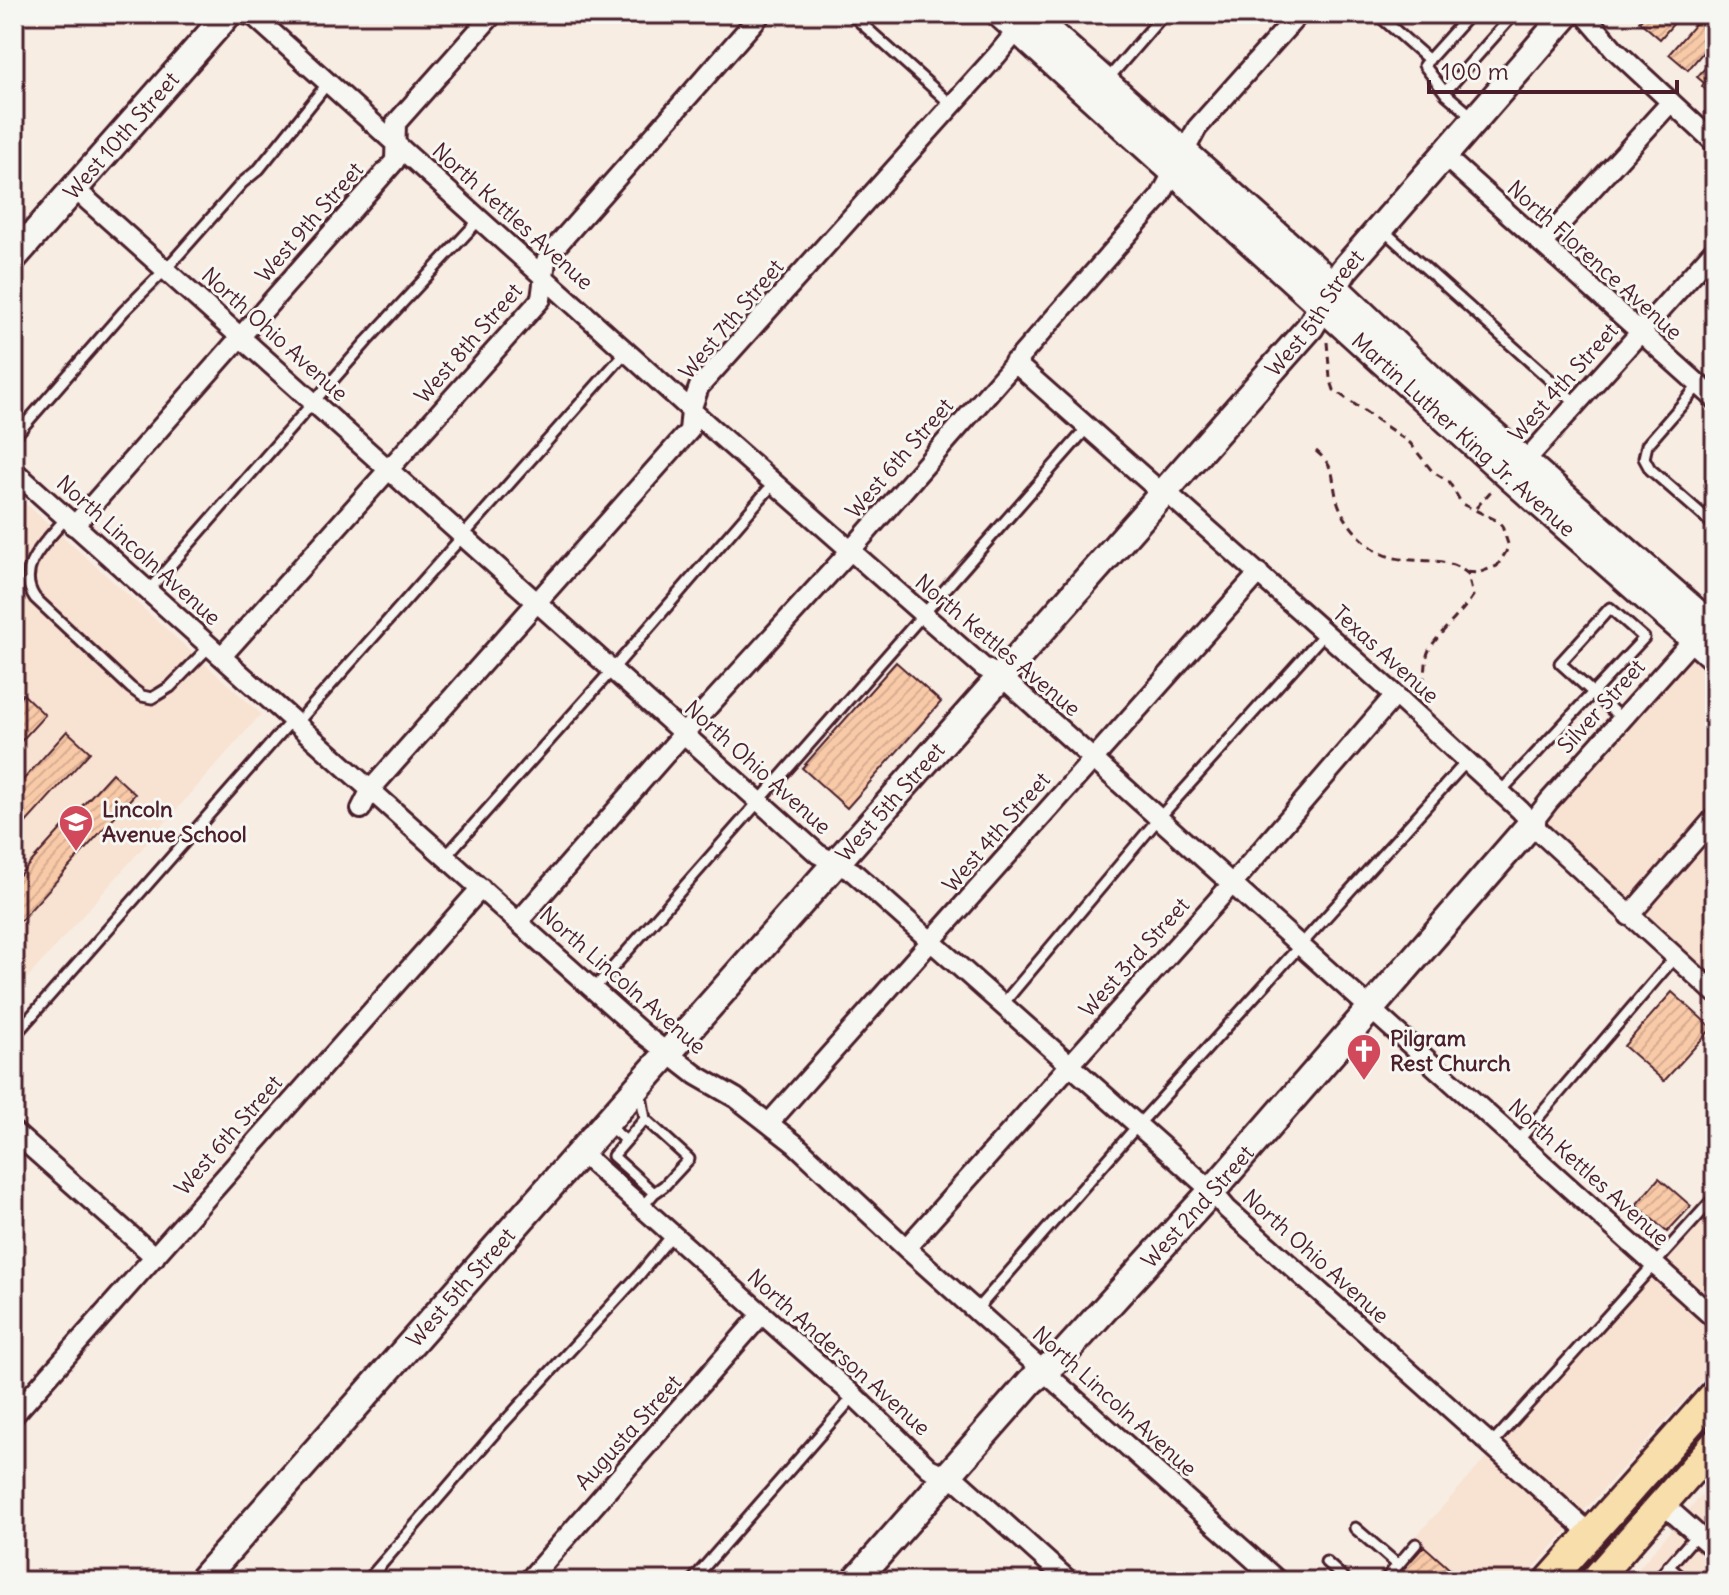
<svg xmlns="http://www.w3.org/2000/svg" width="1729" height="1595" viewBox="0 0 1729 1595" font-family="Delius,sans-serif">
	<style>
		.built { fill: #f8e2d1 }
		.building { fill: url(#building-hatch); stroke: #4a1f2b; stroke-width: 2 }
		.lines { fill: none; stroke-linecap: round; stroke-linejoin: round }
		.lane-casing { stroke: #4a1f2b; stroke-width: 15 }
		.street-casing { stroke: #4a1f2b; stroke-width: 24 }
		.secondary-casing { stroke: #4a1f2b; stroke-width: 32 }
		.primary-casing { stroke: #4a1f2b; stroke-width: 34 }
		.path { stroke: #4a1f2b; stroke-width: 3; stroke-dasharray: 8 6; stroke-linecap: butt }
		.lane { stroke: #f6f6f2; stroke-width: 9 }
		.street { stroke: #f6f6f2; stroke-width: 18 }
		.secondary { stroke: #f6f6f2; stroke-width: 26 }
		.primary { stroke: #f8deab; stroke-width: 28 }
		.labels { text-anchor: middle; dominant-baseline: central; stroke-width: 6; stroke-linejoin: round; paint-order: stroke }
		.street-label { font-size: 22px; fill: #4a1f2b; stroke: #f6f6f2 }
		.poi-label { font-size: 22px; font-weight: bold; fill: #4a1f2b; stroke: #f6f6f2; text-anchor: start }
	</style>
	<defs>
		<pattern id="building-hatch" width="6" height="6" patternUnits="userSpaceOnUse" patternTransform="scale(2)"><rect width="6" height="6" fill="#f9caa8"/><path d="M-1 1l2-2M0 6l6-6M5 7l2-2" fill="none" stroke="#d7ad91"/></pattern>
	</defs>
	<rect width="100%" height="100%" fill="#f7ede3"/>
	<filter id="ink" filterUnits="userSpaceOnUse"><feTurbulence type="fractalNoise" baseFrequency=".0125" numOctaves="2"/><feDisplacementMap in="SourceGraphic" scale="16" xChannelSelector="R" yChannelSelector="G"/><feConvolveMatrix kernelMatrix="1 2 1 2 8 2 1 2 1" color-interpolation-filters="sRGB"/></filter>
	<g filter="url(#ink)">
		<path class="built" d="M14,493L261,714L14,993Z
			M1695,652L1715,669V803L1628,903L1544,824Z
			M1715,832V981L1642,916Z
			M1715,1193V1307L1660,1257Z
			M1649,1270L1715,1330V1366L1581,1514L1501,1442Z
			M1489,1455L1570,1527L1522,1581H1376Z
			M1715,1480V1538L1686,1513Z
			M1675,1526L1715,1561V1581H1628Z"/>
		<path class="building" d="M1646,14H1682L1660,39L1639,21Z
			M1701,17L1705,20L1708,17L1715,23V38L1688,70L1669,54Z
			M1715,57V92L1712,96L1702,86L1704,83L1697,77Z
			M896,662L941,702L847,808L802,768Z
			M23,694L45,715L14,749V704Z
			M67,731L90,752L14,836V790Z
			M112,773L135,794L14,928V881Z
			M1672,992L1712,1028L1664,1081L1624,1046Z
			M1659,1178L1691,1206L1667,1232L1636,1205Z
			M1424,1546L1463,1581H1393Z"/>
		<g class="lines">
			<g class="lane-casing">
				<path id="lane" d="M851,14L952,105
					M1377,14L1429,60
					M1470,14L1424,65L1446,94L1473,117
					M1107,80L1164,14
					M1445,92L1514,14
					M1383,230L1576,403
					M1699,385L1647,445L1644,458L1650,469L1715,526
					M14,437L124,311L166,269L242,183L259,169L328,83
					M14,497L27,483
					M66,518C47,541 14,568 35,598L131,688L142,696L152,698L170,687L210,646
					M148,591L367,341L480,219
					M297,723L626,352
					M1501,791L1644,638L1610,608L1560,663L1622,719
					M446,856L613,669L774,483
					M594,989L1087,428
					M1002,1005L1159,818L1325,633
					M14,1036L292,720
					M640,1090L645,1119
					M609,1126L626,1141L613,1156L654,1193L642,1207
					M626,1141L645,1119L689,1159L664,1186L654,1193
					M1518,1141L1675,957
					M977,1309L1138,1125L1467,761
					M1491,1445L1715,1197
					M1355,1528L1398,1565
					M1326,1562L1347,1581
					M1668,1566L1686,1581
					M367,1581L498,1429L640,1274L673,1234
					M692,1581L854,1396
					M1384,1581L1416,1544
					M1656,1581L1697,1534"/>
			</g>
			<g class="street-casing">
				<path id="street" d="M244,14L255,17L691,410L983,667L1002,677L1715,1319
					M1584,14L1614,49L1715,143
					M1443,155L1715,399
					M75,189L818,854L853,872L1212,1191L1227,1209L1591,1534
					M1542,244L1671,102
					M1014,362L1155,487L1174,499L1395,695L1520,810L1543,835L1715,993
					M1518,469L1715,249
					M14,471L642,1033L696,1075L736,1098L795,1144L906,1248L1278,1581
					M74,526L395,161L396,123L493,14
					M222,656L541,299L546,261L552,251L761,14
					M361,809L371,789L689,431L691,410L699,387L997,55L1024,22
					M1532,823L1549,801L1699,633
					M1629,916L1715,817
					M518,922L684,733L851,550L1160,197L1197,128L1299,14
					M769,1123L1259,573
					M14,1132L155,1257
					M580,1152L854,1396L929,1468L959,1482L1069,1581
					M906,1248L1232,884L1395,695
					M14,1415L481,888
					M1662,1503L1715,1550
					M528,1581L762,1314"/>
			</g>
			<g class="secondary-casing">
				<g id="secondary">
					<path id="s1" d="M1000,14L1510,477L1715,658"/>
					<path d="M1029,14L1313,267L1442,389L1715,629"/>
					<path id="s2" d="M14,257L228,14"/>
					<path id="s3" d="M201,1581L1310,327L1344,270L1567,14"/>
					<path id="s4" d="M855,1581L1031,1381L1063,1355L1212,1191L1532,823"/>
				</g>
			</g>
			<g class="primary-casing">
				<path id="primary" d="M1549,1581L1715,1394
					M1594,1581L1715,1444"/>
			</g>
			<path class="path" d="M1327,342L1330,378L1334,390L1410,443L1432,471L1449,482L1462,504L1498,521L1502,526L1508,544L1506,552L1497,566L1478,573L1465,572
				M1316,451C1337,469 1331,477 1337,500C1343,520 1358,537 1374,549C1403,570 1441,550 1468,574L1473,596C1461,614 1438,634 1429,650C1423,662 1430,674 1417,692
				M1476,508L1492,490"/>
			<use href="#lane" class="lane"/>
			<use href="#street" class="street"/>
			<use href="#secondary" class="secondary"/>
			<use href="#primary" class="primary"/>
		</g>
	</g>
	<defs>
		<g id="school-pin" transform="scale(1.8)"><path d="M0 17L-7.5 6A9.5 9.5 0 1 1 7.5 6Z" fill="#d1495b" stroke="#f6f6f2"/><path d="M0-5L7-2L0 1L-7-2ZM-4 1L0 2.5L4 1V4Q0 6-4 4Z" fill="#fff"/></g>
		<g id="church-pin" transform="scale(1.8)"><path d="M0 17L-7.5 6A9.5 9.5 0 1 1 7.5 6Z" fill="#d1495b" stroke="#f6f6f2"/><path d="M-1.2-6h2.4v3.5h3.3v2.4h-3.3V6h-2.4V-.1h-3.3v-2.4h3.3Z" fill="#fff"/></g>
	</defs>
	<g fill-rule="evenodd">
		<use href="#school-pin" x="76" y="822"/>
		<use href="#church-pin" x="1364" y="1051"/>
	</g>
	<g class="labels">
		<g class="street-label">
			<text stroke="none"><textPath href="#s2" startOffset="162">West 10th Street</textPath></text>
			<text transform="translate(513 216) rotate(42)">North Kettles Avenue</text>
			<text transform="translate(309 222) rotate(-49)">West 9th Street</text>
			<text transform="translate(1595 260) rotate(42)">North Florence Avenue</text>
			<text stroke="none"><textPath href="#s3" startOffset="1688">West 5th Street</textPath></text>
			<text transform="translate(731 319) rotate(-50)">West 7th Street</text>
			<text transform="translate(275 334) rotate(42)">North Ohio Avenue</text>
			<text transform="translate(468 343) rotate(-49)">West 8th Street</text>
			<text transform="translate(1563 382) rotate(-48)">West 4th Street</text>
			<text stroke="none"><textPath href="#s1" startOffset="626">Martin Luther King Jr. Avenue</textPath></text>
			<text transform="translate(899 458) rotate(-49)">West 6th Street</text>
			<text transform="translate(139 550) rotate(42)">North Lincoln Avenue</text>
			<text transform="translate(998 645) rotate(40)">North Kettles Avenue</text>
			<text transform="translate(1386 654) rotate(42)">Texas Avenue</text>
			<text transform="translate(1601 706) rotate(-48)">Silver Street</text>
			<text transform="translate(758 767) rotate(42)">North Ohio Avenue</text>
			<text stroke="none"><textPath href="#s3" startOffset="1040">West 5th Street</textPath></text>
			<text transform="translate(996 832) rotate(-49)">West 4th Street</text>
			<text transform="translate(1134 957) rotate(-48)">West 3rd Street</text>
			<text transform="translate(623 980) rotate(41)">North Lincoln Avenue</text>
			<text transform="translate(228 1135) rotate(-49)">West 6th Street</text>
			<text transform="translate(1589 1172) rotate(42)">North Kettles Avenue</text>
			<text stroke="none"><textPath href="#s4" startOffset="508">West 2nd Street</textPath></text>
			<text transform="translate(1316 1256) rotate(42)">North Ohio Avenue</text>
			<text stroke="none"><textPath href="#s3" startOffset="392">West 5th Street</textPath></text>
			<text transform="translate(839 1352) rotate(42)">North Anderson Avenue</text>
			<text transform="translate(1115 1401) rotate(42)">North Lincoln Avenue</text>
			<text transform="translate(628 1432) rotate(-48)">Augusta Street</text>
		</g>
		<g class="poi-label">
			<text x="102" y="809">Lincoln<tspan x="102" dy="25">Avenue School</tspan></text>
			<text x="1390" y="1038">Pilgram<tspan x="1390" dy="25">Rest Church</tspan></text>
		</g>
	</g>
	<rect width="1729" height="1595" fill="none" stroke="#f6f6f2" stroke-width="48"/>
	<rect x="24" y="24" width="1681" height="1547" fill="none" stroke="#4a1f2b" stroke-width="3" filter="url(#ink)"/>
	<path d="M1429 80v12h248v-12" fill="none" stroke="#4a1f2b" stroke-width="4"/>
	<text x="1441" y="80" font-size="24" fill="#4a1f2b" stroke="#f6f6f2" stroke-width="6" paint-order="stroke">100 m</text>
</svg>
